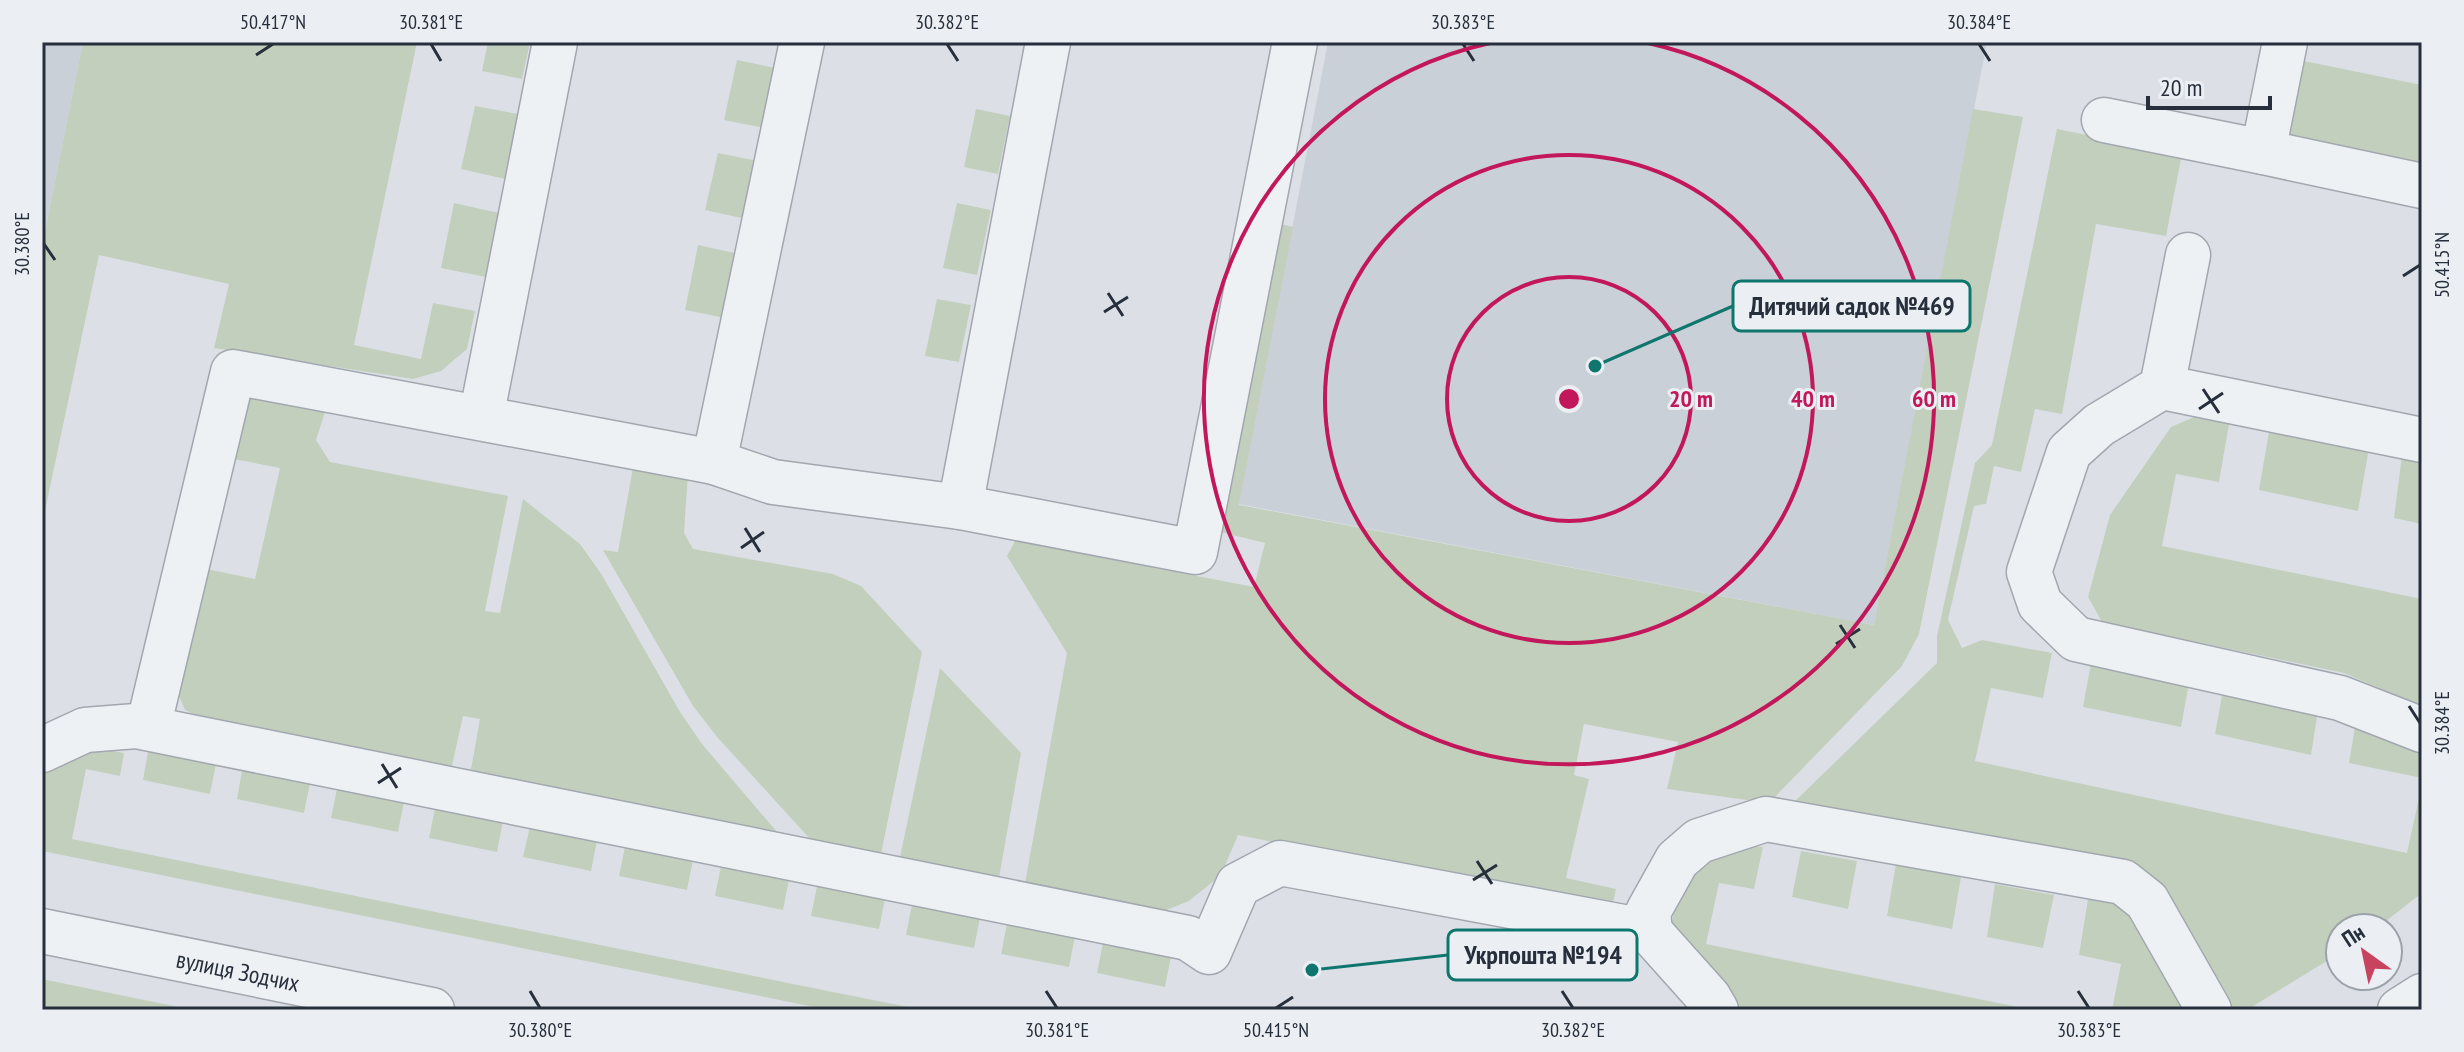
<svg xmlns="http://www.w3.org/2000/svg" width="2464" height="1052" viewBox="0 0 2464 1052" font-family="'PT Sans Narrow',sans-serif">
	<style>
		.built { fill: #cad0d7 }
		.green { fill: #c3cfbd }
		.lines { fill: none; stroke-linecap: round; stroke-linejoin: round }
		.minor-casing { stroke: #a2a7af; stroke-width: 47 }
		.minor { stroke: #eef1f4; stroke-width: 44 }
		.ticks { fill: none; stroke: #262f3b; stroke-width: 3 }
		.ring { fill: none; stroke: #c2185b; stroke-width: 4 }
		.labels { text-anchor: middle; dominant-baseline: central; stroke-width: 6; stroke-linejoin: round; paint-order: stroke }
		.street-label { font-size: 24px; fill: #262f3b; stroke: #ebeff4 }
		.centre { fill: #c2185b; stroke: #ebeff4; stroke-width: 4 }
		.ring-label { font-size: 24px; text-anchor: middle; font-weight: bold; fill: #c2185b; stroke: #ebeff4; stroke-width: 6; stroke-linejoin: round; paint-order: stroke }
		.leader { fill: none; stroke: #0f766e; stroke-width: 3 }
		.callout-dot { fill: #0f766e; stroke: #ebeff4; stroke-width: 3 }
		.callout { fill: #ebeff4; stroke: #0f766e; stroke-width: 3 }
		.callout-label { font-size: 26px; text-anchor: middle; font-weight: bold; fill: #262f3b }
		.neatline { fill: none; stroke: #262f3b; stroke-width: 3 }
		.ticks-label { font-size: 20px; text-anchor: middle; fill: #262f3b }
	</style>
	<rect width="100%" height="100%" fill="#dce0e6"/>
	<path class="built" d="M42,42H83L42,247Z
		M1328,42H1987L1874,625L1239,504Z"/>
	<path class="green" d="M83,42H417L354,345L421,359L433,303L475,311L467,349L441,371L413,379L214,348L229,284L99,255L42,525V247Z
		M488,42H530L522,79L482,71Z
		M2295,42H2307L2304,61L2422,85V174L2290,147L2279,123Z
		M737,60L776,68L764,128L724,120Z
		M475,106L518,114L505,179L461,169Z
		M976,109L1010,116L998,174L964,167Z
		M1973,109L2023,117L1919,634L1902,666L1769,803L1667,789L1678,742L1584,724L1574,775L1589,779L1566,878L1616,889L1612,908L1238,835L1221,875L1189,901L1164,911L1025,883L1067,653L1007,556L1015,541L1254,587L1265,543L1216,531L1277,223L1293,227L1239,505L1874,625Z
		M2057,129L2182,154L2166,236L2096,224L2062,414L2035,409L2021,472L1994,466L1986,504L1974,506L1948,620L1962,648L1982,640L2052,653L2043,698L1991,688L1975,761L2407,853L2422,784V893L2377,928H2340V953L2247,1010H2226L2177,921L1789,807L1937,663V636L1975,463L1992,445Z
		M718,153L758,161L746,219L705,210Z
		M454,203L499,213L486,277L441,268Z
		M957,203L991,210L977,275L943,268Z
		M698,245L739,254L725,318L685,310Z
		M937,299L971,305L959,362L925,356Z
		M247,390L330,396L316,440L330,462L508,496L485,611L500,613L523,499L580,544L602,575L680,712L702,744L783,839L470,775L480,719L463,716L451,770L208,721L185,710L176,689L202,568L255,579L280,468L224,457Z
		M2208,411L2230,418L2219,482L2176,474L2162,546L2422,599V706L2344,673L2102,622L2088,597L2110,515L2171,427Z
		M2270,426L2369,448L2358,511L2259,490Z
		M2402,455L2422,459V524L2394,518Z
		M635,456L688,474L684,533L693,549L833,574L861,586L922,652L881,854L811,840L718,738L693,706L603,550L618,552Z
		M2091,663L2189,683L2181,727L2083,707Z
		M940,668L1021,753L999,878L900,857Z
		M2223,690L2318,710L2311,755L2215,734Z
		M2356,721L2422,745V778L2349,763Z
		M149,746L217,759L210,794L143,780Z
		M89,747L124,753L120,776L86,769L72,839L923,1010H829L42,851V770Z
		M243,765L311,778L304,813L237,799Z
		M338,784L405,797L398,832L331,818Z
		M436,803L504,816L497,852L429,838Z
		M531,822L598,836L591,871L523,857Z
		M626,842L694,855L687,890L619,876Z
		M1723,843L1763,847L1754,889L1719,883L1706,944L2033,1010H1734L1725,985L1672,922L1683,867Z
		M1801,851L1857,861L1848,909L1792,897Z
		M722,861L790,875L783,910L715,896Z
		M1896,864L1961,877L1952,929L1887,916Z
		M818,881L886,894L879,929L811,916Z
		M1995,884L2054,895L2043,948L1987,937Z
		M2088,899L2117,905L2149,932L2191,1010H2112L2121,964L2079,955Z
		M913,900L981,913L974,948L906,935Z
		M1008,919L1076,931L1069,967L1001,954Z
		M1104,938L1172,951L1165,987L1097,973Z
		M42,979L193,1010H42Z"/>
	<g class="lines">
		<g class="minor-casing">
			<g id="minor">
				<path d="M2104,120L2263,152L2422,186"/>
				<path d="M2263,152L2285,42"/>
				<path d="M2162,387L2188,255"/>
				<path d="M481,418L555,42"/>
				<path d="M2422,440L2162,387L2099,425L2069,452L2029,572L2040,604L2076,639L2340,698L2422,730"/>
				<path d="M714,462L802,42"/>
				<path d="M960,507L1048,42"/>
				<path d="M148,728L233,372L714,462L773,482L960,507L1195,552L1295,42"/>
				<path d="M42,750L85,730L136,726L1188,938L1209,952L1238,885L1280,863L1650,932"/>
				<path id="s1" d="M42,931L432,1010"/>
				<path d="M1716,1010L1709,998L1650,932L1648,912L1677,860L1699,841L1766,819L2123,882L2147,901L2209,1010"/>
				<path d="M2400,1010L2422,996"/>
			</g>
		</g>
		<use href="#minor" class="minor"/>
	</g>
	<path class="ticks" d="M431,44L441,61M947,44L958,61M1463,44L1474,61M1979,44L1990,61M256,55L273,44M44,244L55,260M2403,276L2420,265M1108,293L1123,316M1104,312L1128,297M2203,389L2219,413M2199,409L2223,393M745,528L760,552M741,548L764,532M1840,625L1855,648M1836,644L1860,629M2409,706L2420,723M382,764L397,788M378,783L401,768M1477,861L1492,884M1473,880L1497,865M530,991L540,1008M1046,991L1057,1008M1562,991L1573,1008M2078,991L2089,1008M1276,1008L1293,997"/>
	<g class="ring">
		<circle cx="1569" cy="399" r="122"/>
		<circle cx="1569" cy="399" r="244"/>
		<path d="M1648 43A365 365 0 1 1 1490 43"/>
	</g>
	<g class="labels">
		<g class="street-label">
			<text stroke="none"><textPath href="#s1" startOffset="200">вулиця Зодчих</textPath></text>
		</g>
	</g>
	<circle cx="1569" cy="399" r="12" class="centre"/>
	<g class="ring-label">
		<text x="1691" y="407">20 m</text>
		<text x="1813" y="407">40 m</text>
		<text x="1934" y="407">60 m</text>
	</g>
	<path class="leader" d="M1595 366L1733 306M1312 970L1448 955"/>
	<g class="callout-dot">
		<circle cx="1595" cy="366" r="8"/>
		<circle cx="1312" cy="970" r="8"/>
	</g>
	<g class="callout">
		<rect x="1733" y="281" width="237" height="50" rx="8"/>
		<rect x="1448" y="930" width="189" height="50" rx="8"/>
	</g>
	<g class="callout-label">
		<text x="1852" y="315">Дитячий садок №469</text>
		<text x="1543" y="964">Укрпошта №194</text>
	</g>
	<rect width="2464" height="1052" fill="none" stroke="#ebeff4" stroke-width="88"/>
	<g transform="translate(2364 952) rotate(327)"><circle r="38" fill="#ebeff4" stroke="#9ca2aa" stroke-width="2"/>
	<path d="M0-6L14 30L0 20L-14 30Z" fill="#c84360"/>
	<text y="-12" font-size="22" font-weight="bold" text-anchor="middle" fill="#262f3b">Пн</text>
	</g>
	<path d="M2148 96v12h122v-12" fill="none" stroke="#262f3b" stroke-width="4"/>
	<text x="2160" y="96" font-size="24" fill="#262f3b" stroke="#ebeff4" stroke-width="6" paint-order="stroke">20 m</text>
	<rect x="44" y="44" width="2376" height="964" class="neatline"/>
	<g class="ticks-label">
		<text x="273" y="29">50.417°N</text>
		<text x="431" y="29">30.381°E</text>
		<text x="947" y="29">30.382°E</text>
		<text x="1463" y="29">30.383°E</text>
		<text x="1979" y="29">30.384°E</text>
		<text transform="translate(22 244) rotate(-90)" y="7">30.380°E</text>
		<text transform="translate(2442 265) rotate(-90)" y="7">50.415°N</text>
		<text transform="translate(2442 723) rotate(-90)" y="7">30.384°E</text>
		<text x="540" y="1037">30.380°E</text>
		<text x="1057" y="1037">30.381°E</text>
		<text x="1276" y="1037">50.415°N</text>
		<text x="1573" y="1037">30.382°E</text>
		<text x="2089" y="1037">30.383°E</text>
	</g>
</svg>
